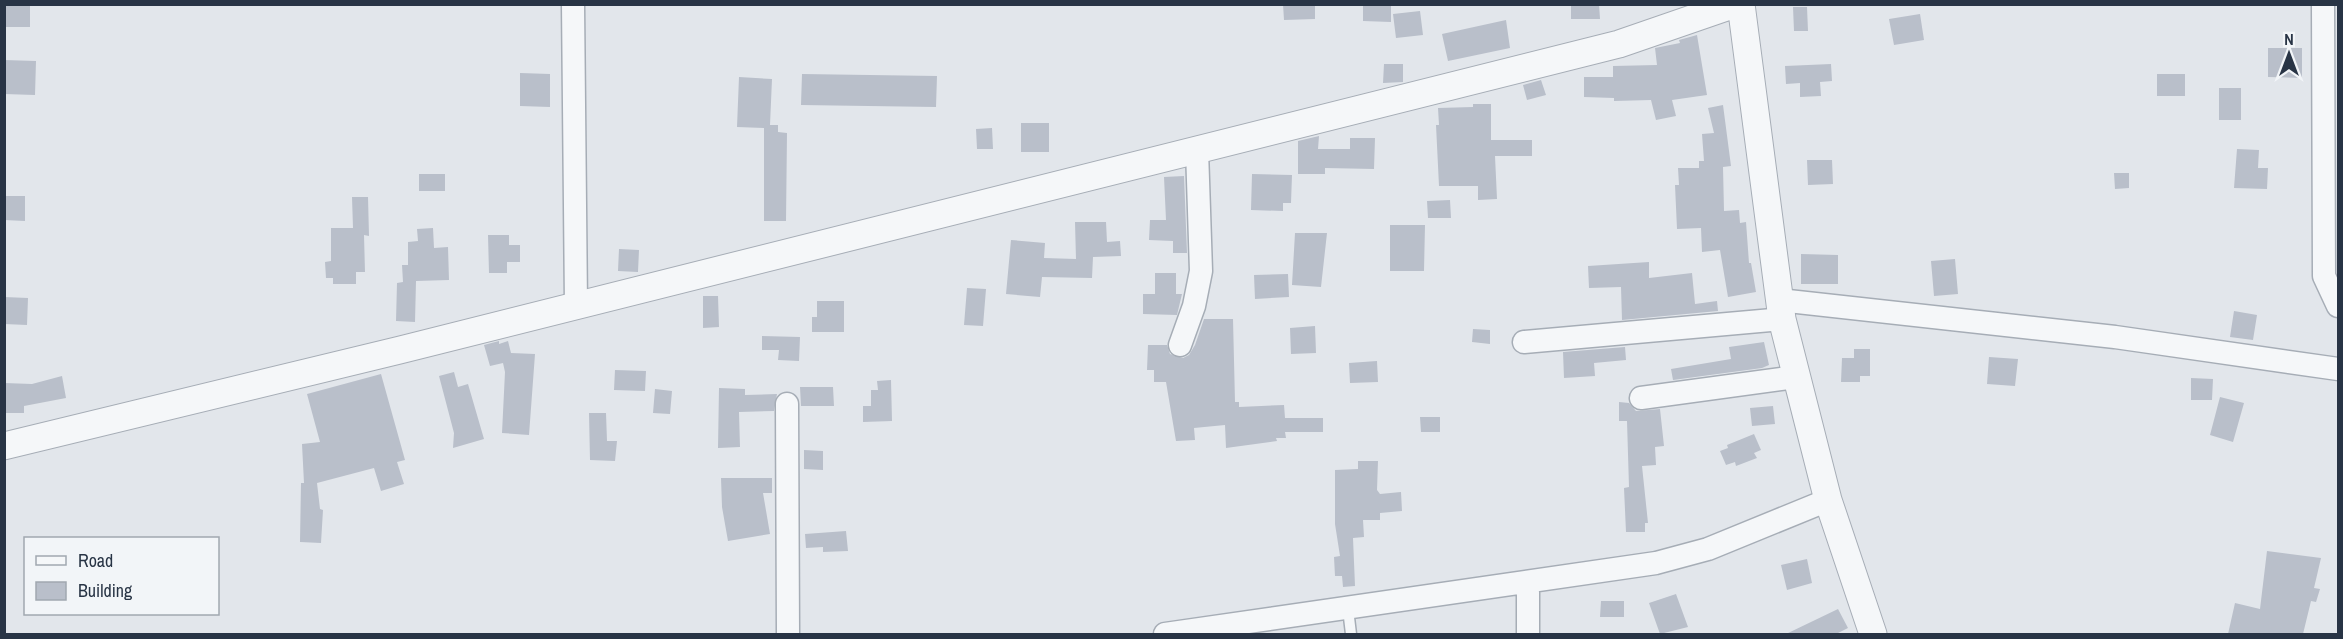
<svg xmlns="http://www.w3.org/2000/svg" width="2343" height="639" viewBox="0 0 2343 639" font-family="'Archivo Narrow',sans-serif">
	<style>
		.building { fill: #b9bfca }
		.lines { fill: none; stroke-linecap: round; stroke-linejoin: round }
		.service-casing { stroke: #a6adb6; stroke-width: 13 }
		.minor-casing { stroke: #a6adb6; stroke-width: 25 }
		.tertiary-casing { stroke: #a6adb6; stroke-width: 29 }
		.service { stroke: #f5f7f9; stroke-width: 10 }
		.minor { stroke: #f5f7f9; stroke-width: 22 }
		.tertiary { stroke: #f5f7f9; stroke-width: 27 }
	</style>
	<rect width="100%" height="100%" fill="#e2e6eb"/>
	<path class="building" d="M4,4H30V27H4Z
		M1283,4H1315V19L1284,20Z
		M1363,4H1391V22L1363,21Z
		M1571,4H1599L1600,19H1571Z
		M1793,7H1807L1808,31H1794Z
		M1420,11L1423,35L1396,38L1393,14Z
		M1920,14L1924,40L1894,45L1889,19Z
		M1506,20L1510,48L1448,61L1442,34Z
		M1697,35L1707,95L1672,100L1676,116L1656,120L1651,100L1614,101V98L1584,97V77H1613V66L1657,65L1655,48L1680,43L1679,40Z
		M2268,48H2302V78L2268,77Z
		M4,60L36,61L35,95L4,94Z
		M1384,64H1403V82L1383,83Z
		M1831,64L1832,81L1820,82L1821,96L1800,97V83L1786,84L1785,66Z
		M520,73L550,74V107L520,106Z
		M802,74L937,76L936,107L801,105Z
		M2157,74H2185V96H2157Z
		M739,77L772,79L770,125H778V132L787,133L786,221H764V128L737,127Z
		M1541,80L1546,95L1527,100L1523,85Z
		M2219,88H2241V120H2219Z
		M1473,104H1491V140H1532V156H1495L1497,199L1478,200V186H1439L1436,125H1439L1438,108L1473,107Z
		M1723,105L1731,166L1723,167L1724,211L1739,210L1740,223L1746,222L1749,263H1751L1756,292L1728,297L1720,250L1702,252L1701,228L1677,229L1675,185H1679L1678,168H1699V161H1704L1702,134L1714,133L1708,108Z
		M1021,123H1049V152H1021Z
		M992,128L993,149H977L976,129Z
		M1319,136L1318,149H1350V138H1375L1374,169L1325,168V174H1298V141Z
		M2237,149L2259,150L2258,168H2268L2267,189L2234,188Z
		M1807,160H1832L1833,184L1808,185Z
		M2114,173H2129V188L2115,189Z
		M419,174H445V191H419Z
		M1252,174L1292,175L1291,203H1283V211L1251,210Z
		M1184,176L1187,253H1173V241L1149,240L1150,220H1166L1164,177Z
		M4,196H25V221L4,220Z
		M352,197H368L369,236L364,235L365,272H356V284H333V278H326L325,262L331,261V228H353Z
		M1450,200L1451,218H1428L1427,201Z
		M1075,222H1106L1107,242L1120,241L1121,256L1093,257L1092,278L1042,277L1040,297L1006,294L1011,240L1045,243L1044,258L1076,259Z
		M1390,225H1425L1424,271H1390Z
		M433,228L434,248L448,247L449,280L416,281L415,322L396,321L397,283L403,282L402,265H408V242L418,241L417,229Z
		M1295,233H1327L1321,287L1292,285Z
		M488,235H509V245H520V262H507V273H489Z
		M619,249L639,250L638,272L618,271Z
		M1801,254L1838,255V284H1801Z
		M1955,259L1958,294L1934,296L1931,261Z
		M1649,262V278L1692,273L1695,304L1717,301L1718,311L1622,320L1621,287L1589,288L1588,266Z
		M1155,273H1176V294H1182L1177,315L1143,314V294H1155Z
		M1288,274L1289,297L1255,299L1254,275Z
		M967,288L986,289L983,326L964,325Z
		M703,296H718L719,327L703,328Z
		M4,297L28,298L27,325L4,324Z
		M817,301H844V332H812V317H817Z
		M2234,311L2257,315L2253,340L2230,337Z
		M1204,319H1233L1235,402H1239V407L1284,405L1285,418H1323V432H1285L1286,438H1276L1277,441L1226,448L1225,425L1194,428L1195,440L1176,441L1166,382H1154V370H1147L1148,345H1167L1170,354L1183,358L1189,355L1195,345Z
		M1315,326L1316,353L1291,354L1290,328Z
		M1473,329L1490,330V344L1472,342Z
		M762,336L800,337L799,361L778,360L779,350H762Z
		M499,341V344L508,341L511,353L535,354L529,435L502,433L505,372L503,363L490,366L484,345Z
		M1764,342L1769,365L1762,368L1673,380L1671,369L1731,359L1729,347Z
		M1625,347L1626,360L1594,363L1595,376L1564,378L1563,352Z
		M1854,349H1870V376H1860V382H1841L1842,358H1854Z
		M1989,357L2018,359L2015,386L1987,384Z
		M1377,361L1378,382L1350,383L1349,363Z
		M615,370L646,371L645,391L614,390Z
		M454,372L458,387L468,384L484,439L453,448L454,433L439,376Z
		M381,374L405,460L397,462L404,484L381,491L374,468L317,483L320,509L323,510L321,543L300,542L301,483H304L302,444L320,442L307,394Z
		M62,376L66,398L24,406V413H4V383L32,384Z
		M2191,378L2213,379L2212,400H2191Z
		M891,380L892,421L863,422V406H871V390H878L877,381Z
		M800,387H833L834,406H801Z
		M719,388L745,389V395L777,394L774,411L739,412L740,447L718,448Z
		M655,389L672,391L670,414L653,413Z
		M2220,397L2244,403L2233,442L2210,435Z
		M1619,402L1629,403L1636,411L1660,409L1664,446L1655,447L1656,465L1642,466L1648,523H1645V532H1626L1624,488L1629,487L1627,421H1619Z
		M1773,406L1775,424L1752,426L1750,408Z
		M589,413H606L607,441H617L615,461L590,460Z
		M1420,417H1440V432H1421Z
		M1754,434L1761,450L1754,453L1757,458L1736,466L1735,462L1726,465L1720,451L1728,448L1727,445Z
		M804,450L823,451V470L804,469Z
		M1358,461H1378L1377,490L1380,494L1401,492L1402,511L1380,513V520H1363L1364,537L1353,538L1355,586L1343,587L1342,576H1335L1334,557L1340,556L1335,524V470L1358,469Z
		M721,478H772V493H763L770,534L728,541L722,507Z
		M846,531L848,551L823,552V547L806,548L805,534Z
		M2267,551L2321,558L2314,588L2320,589L2316,602L2311,601L2303,634H2228L2235,603L2260,609Z
		M1807,559L1812,583L1787,590L1781,565Z
		M1676,594L1688,627L1660,634L1649,603Z
		M1601,601H1624V617H1600Z
		M1838,609L1848,628L1836,634H1786Z"/>
	<g class="lines">
		<g class="service-casing">
			<path id="service" d="M1348,609L1351,634"/>
		</g>
		<g class="minor-casing">
			<path id="minor" d="M573,4L576,306
				M2323,4L2324,276L2338,306
				M1779,300L2115,337L2338,369
				M1524,342L1782,319
				M1180,345L1194,306L1201,271L1197,150
				M1641,398L1796,377
				M787,404L788,634
				M1165,634L1656,563L1708,549L1828,500
				M1528,634V583"/>
		</g>
		<g class="tertiary-casing">
			<path id="tertiary" d="M1741,4L1782,319L1828,500L1873,634
				M4,446L400,350L1619,44L1735,4"/>
		</g>
		<use href="#service" class="service"/>
		<use href="#minor" class="minor"/>
		<use href="#tertiary" class="tertiary"/>
	</g>
	<rect width="2343" height="639" fill="none" stroke="#283445" stroke-width="12"/>
	<rect x="24" y="537" width="195" height="78" fill="#f2f5f8" stroke="#a1a8b0" stroke-width="1.5"/>
	<rect x="36" y="556" width="30" height="9" fill="#f5f7f9" stroke="#a1a8b0" stroke-width="1.5"/>
	<text x="78" y="567" font-size="18" fill="#283445">Road</text>
	<rect x="36" y="582" width="30" height="18" fill="#b9bfca" stroke="#a1a8b0" stroke-width="1.5"/>
	<text x="78" y="597" font-size="18" fill="#283445">Building</text>
	<g transform="translate(2289 54)" stroke="#f2f5f8" stroke-width="4.5" paint-order="stroke">
	<path d="M0-4.5L10 22L0 15L-10 22Z" fill="#283445"/>
	<text y="-9" font-size="16" font-weight="bold" text-anchor="middle" fill="#283445">N</text>
	</g>
</svg>
